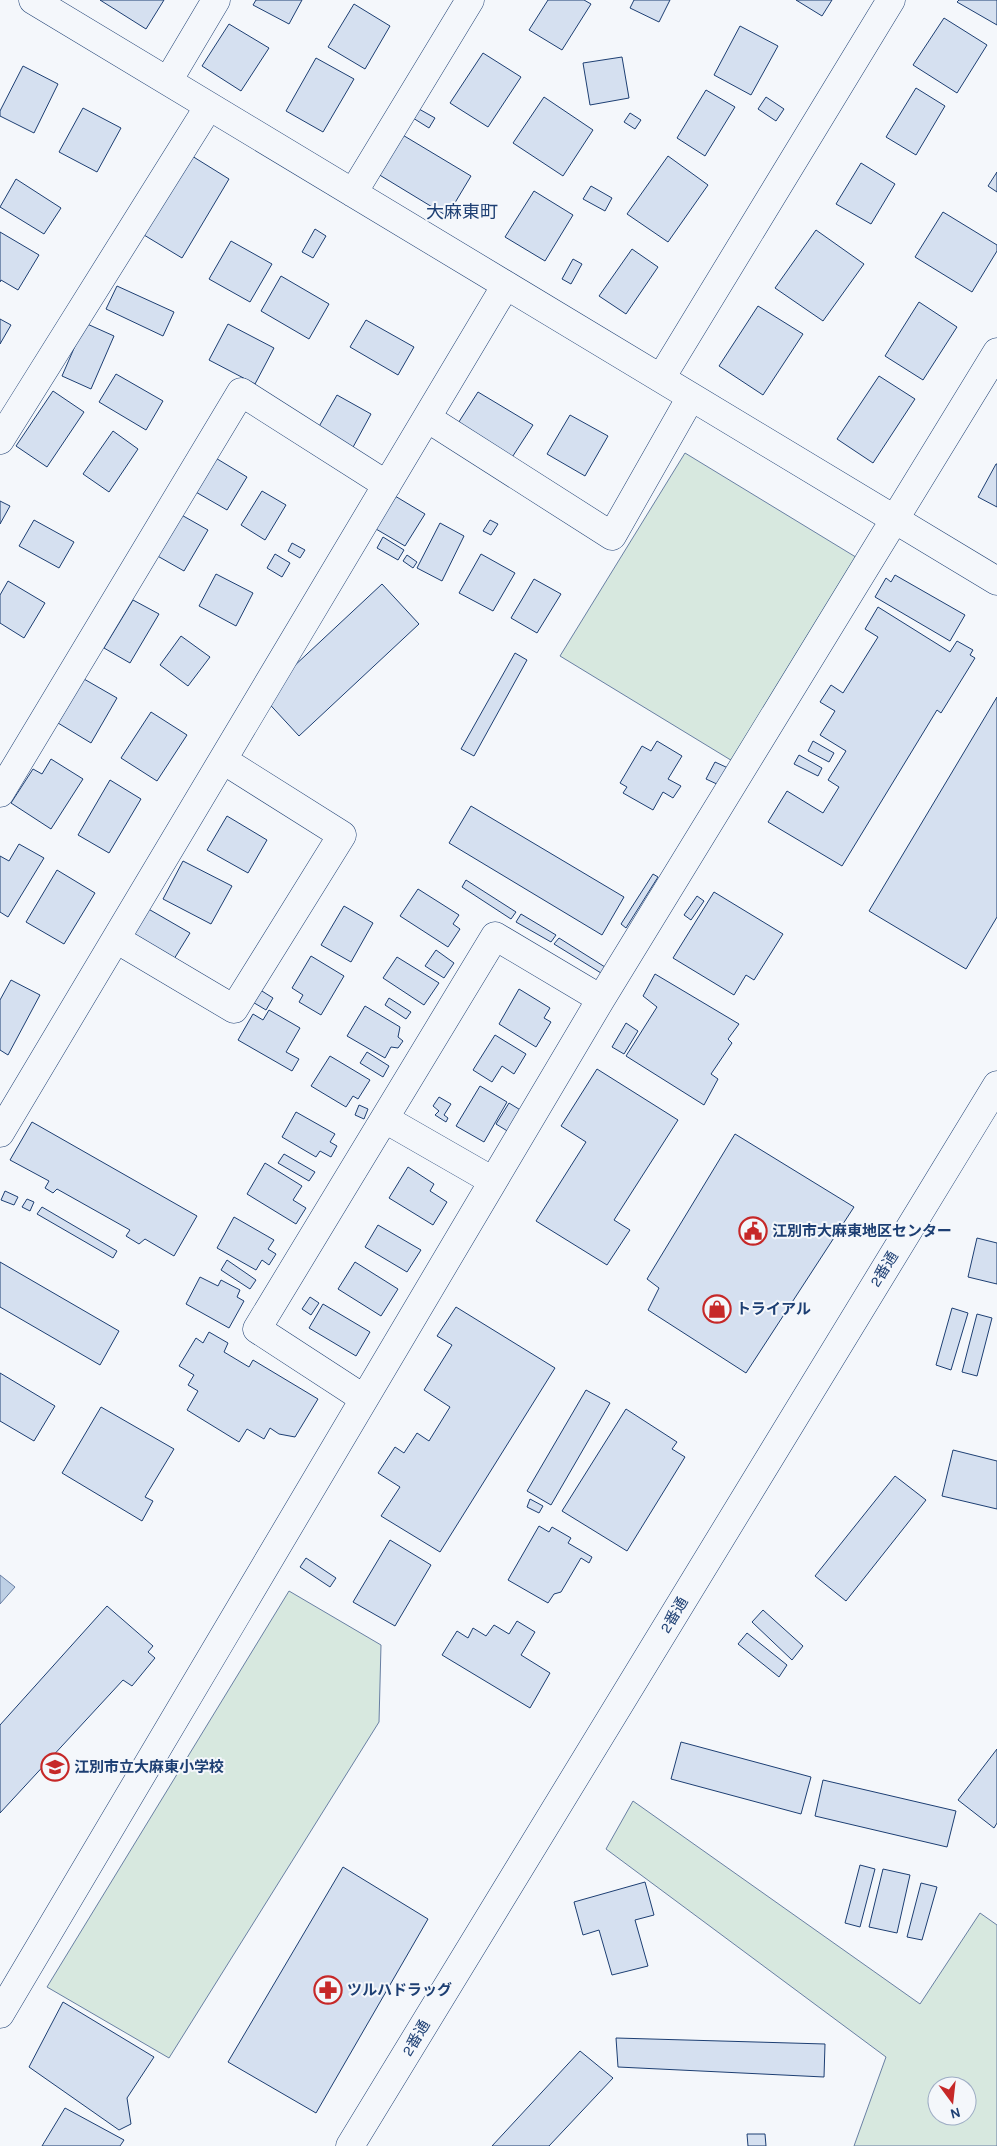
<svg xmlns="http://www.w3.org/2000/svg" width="997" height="2146" viewBox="0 0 997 2146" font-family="Karla,'Noto Sans JP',sans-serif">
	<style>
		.green { fill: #d7e8df; stroke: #687fa3; fill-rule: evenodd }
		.water { fill: #bed0e5; stroke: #687fa3 }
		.building { fill: #d5e0f0; stroke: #1d3f73 }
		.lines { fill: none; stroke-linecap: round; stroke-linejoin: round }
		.minor-casing { stroke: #1d3f73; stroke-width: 29 }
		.secondary-casing { stroke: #1d3f73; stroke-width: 29 }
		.minor { stroke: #f4f7fb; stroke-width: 28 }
		.secondary { stroke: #f4f7fb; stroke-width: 28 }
		.labels { text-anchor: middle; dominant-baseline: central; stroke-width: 4; stroke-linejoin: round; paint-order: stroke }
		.poi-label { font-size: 15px; font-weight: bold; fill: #1d3f73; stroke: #f4f7fb; text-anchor: start }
		.street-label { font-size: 15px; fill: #1d3f73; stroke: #f4f7fb }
		.quarter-label { font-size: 18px; fill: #1d3f73; stroke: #f4f7fb }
	</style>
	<rect width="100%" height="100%" fill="#f4f7fb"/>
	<path class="green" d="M685,453L859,559L734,762L560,656Z
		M289,1591L381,1645L379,1722L169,2058L47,1987Z
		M633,1801L920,2004L980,1913L997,1925V2146H854L886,2057L606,1849ZM937,2086H967V2116H937Z"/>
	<path class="water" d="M0,1575L15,1587L0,1604Z"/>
	<path class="building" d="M100,0H164L146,29Z
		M256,0H302L289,24L253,5Z
		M548,0H584L591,4L562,50L529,30Z
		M634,0H670L659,22L630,8Z
		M796,0H832L822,16Z
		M959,0H997V25L957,2Z
		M354,4L390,26L365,69L328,47Z
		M944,18L987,45L957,93L913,65Z
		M229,24L269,48L241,91L202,66Z
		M740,26L778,46L751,95L714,75Z
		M483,53L521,77L488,127L450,103Z
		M622,57L629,98L590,105L583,63Z
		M316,58L354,79L323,132L286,111Z
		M23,66L58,84L34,133L0,116V111Z
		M916,88L945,106L916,155L886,137Z
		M706,90L735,107L705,156L677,138Z
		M544,97L593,130L563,176L513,143Z
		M766,97L784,109L776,121L758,109Z
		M83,108L121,128L97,172L59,152Z
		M419,109L435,118L429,128L413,118Z
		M630,113L641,120L635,129L624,122Z
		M396,131L471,176L447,216L373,171Z
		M192,156L229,179L182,258L144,235Z
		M668,156L708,185L668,242L627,214Z
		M861,163L895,184L871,224L836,204Z
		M997,172V192L988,186Z
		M16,179L61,208L44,234L0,207Z
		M591,186L612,198L605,211L583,199Z
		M534,191L573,215L545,261L505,237Z
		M943,212L997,245V251L972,292L915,257Z
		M315,229L326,236L313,258L302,252Z
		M816,230L864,264L823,321L775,288Z
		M0,232L39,255L18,290L1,280L0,282Z
		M231,241L272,264L250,302L209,279Z
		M632,249L658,267L626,314L599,296Z
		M573,259L582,264L571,284L562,279Z
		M281,276L329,304L309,339L261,311Z
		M117,286L174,312L163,336L106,309Z
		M919,302L957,327L923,380L885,356Z
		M758,306L803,334L763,395L719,366Z
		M0,319L11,325L0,344Z
		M366,320L414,347L398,375L350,347Z
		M85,323L114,336L91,389L62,376Z
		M228,324L274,348L255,384L209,360Z
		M116,374L163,401L146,430L99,402Z
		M879,376L915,399L873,463L837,439Z
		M53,391L84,412L47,467L16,446Z
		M478,392L533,425L509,462L455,428Z
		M337,395L371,414L352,449L317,430Z
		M570,415L608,436L585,476L547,454Z
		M113,431L138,449L109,492L83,474Z
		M214,457L247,477L227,510L194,491Z
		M996,464H997V507L978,497Z
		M262,491L286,505L265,540L241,525Z
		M395,496L425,514L405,546L376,529Z
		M0,501L10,506L0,524Z
		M178,513L208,530L184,571L154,554Z
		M34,520L74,542L59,568L19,546Z
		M490,520L498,524L491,535L483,531Z
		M440,523L464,536L442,581L417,568Z
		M383,537L404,550L398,560L377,548Z
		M292,543L305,550L300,558L288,551Z
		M275,554L290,563L282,577L267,568Z
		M481,554L515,573L493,611L459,593Z
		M407,555L417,562L413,568L403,561Z
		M216,574L253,593L236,626L199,606Z
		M895,575L965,615L950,641L875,597L886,578L891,582Z
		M534,579L561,594L537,633L511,618Z
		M8,581L45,603L24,638L0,623V595Z
		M382,584L419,624L299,736L262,696Z
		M133,600L159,614L130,663L104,648Z
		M878,607L950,652L957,641L973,650L970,655L975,658L941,713L937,710L842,866L768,822L787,791L823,813L839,787L828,780L846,751L820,735L835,711L820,702L831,685L843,693L878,637L865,629Z
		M181,636L210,657L188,686L160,665Z
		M515,653L527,660L474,756L461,749Z
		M84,679L117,698L91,743L58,723Z
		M997,697V917L966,969L869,911Z
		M151,712L187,735L157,781L121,758Z
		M657,741L682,756L668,779L681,786L673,798L663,792L653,810L623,793L627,787L620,783L642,746L651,751Z
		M813,741L834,753L829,762L808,751Z
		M799,755L822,768L818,776L794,764Z
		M51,759L83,779L51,829L11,803L33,769L42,774Z
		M715,762L728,768L719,785L706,779Z
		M110,780L141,799L109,853L78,835Z
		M471,806L624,897L602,935L449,843Z
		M227,816L267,840L248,873L207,850Z
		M19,844L44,858L8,917L0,912V856L9,861Z
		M183,861L232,886L211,924L163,899Z
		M57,870L95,893L64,944L26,922Z
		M653,874L658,877L626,928L621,924Z
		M466,880L516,912L511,919L462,887Z
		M418,889L459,915L453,924L460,929L448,947L400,916Z
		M714,892L783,934L754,980L746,975L734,995L673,958Z
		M697,896L704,901L691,920L684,915Z
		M344,906L373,923L351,962L321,945Z
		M145,907L190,933L174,959L130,932Z
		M521,914L556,935L551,942L516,922Z
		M559,938L605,967L601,973L554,944Z
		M436,950L454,963L444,978L425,966Z
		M311,956L344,976L321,1015L299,1002L303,995L292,988Z
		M397,957L439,983L424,1005L383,978Z
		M655,974L739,1024L728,1039L732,1043L711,1074L718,1079L704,1105L626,1056L657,1007L643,996Z
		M11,980L40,995L8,1055L0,1050V1000Z
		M254,986L273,998L266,1010L246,998Z
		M519,989L550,1008L544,1018L551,1022L536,1047L499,1024Z
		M389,998L411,1012L406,1019L385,1005Z
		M365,1006L400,1027L398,1037L403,1041L398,1048L391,1047L385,1058L347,1036Z
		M269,1010L300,1028L286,1052L299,1059L292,1071L238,1040L253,1014L263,1020Z
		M626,1023L638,1031L624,1054L612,1047Z
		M495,1035L526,1054L514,1074L502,1066L492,1082L473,1070Z
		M367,1052L389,1066L383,1077L360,1063Z
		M330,1056L370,1080L358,1099L353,1096L346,1107L311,1086Z
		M597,1069L678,1120L614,1220L630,1230L607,1265L536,1221L586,1142L561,1126Z
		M480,1086L507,1102L484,1142L456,1126Z
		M439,1097L451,1104L444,1115L448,1118L446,1122L435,1115L439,1111L433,1106Z
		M509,1103L522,1111L509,1132L496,1124Z
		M359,1105L368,1109L364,1119L355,1115Z
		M296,1112L335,1134L330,1142L337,1146L331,1157L320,1151L316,1157L282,1137Z
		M32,1122L197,1216L174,1256L145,1239L139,1244L126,1236L130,1230L57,1189L53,1193L45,1188L49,1181L10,1160Z
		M735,1134L854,1207L746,1373L648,1310L659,1288L647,1279Z
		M284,1154L315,1172L309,1181L278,1163Z
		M265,1163L302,1186L293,1200L306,1208L296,1224L247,1194Z
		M408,1167L434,1184L430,1191L447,1202L433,1225L389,1198Z
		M5,1191L18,1197L14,1205L1,1200Z
		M27,1199L34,1202L30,1211L22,1207Z
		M42,1207L117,1251L113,1258L37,1214Z
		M234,1217L274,1240L268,1249L276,1254L269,1265L262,1260L256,1270L217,1248Z
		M378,1225L421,1250L407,1272L365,1247Z
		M977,1238L997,1243V1284L968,1277Z
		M227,1260L256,1280L250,1289L221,1270Z
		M0,1262L119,1331L100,1365L0,1307Z
		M355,1262L398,1289L381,1316L338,1289Z
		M200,1277L218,1286L221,1280L240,1290L237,1297L244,1301L229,1328L186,1304Z
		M310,1297L319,1303L311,1315L302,1309Z
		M323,1304L370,1332L356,1356L309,1328Z
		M456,1307L555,1368L440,1552L381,1516L400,1487L378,1473L395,1447L404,1453L417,1433L429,1441L450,1407L424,1390L452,1345L437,1336Z
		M952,1308L968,1313L951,1370L936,1365Z
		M977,1314L992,1318L977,1376L962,1372Z
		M209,1332L228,1343L224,1352L249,1367L253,1360L318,1399L295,1437L279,1434L270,1428L264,1439L247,1429L239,1442L187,1410L198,1391L188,1385L194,1375L179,1366L196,1338L203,1343Z
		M0,1373L55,1406L34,1441L0,1421Z
		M586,1390L610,1403L551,1505L527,1491Z
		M101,1407L174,1449L145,1497L153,1501L142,1521L62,1473Z
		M626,1409L677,1442L672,1449L685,1457L627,1551L562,1511Z
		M953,1450L997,1461V1509L942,1496Z
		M895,1476L926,1500L846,1601L815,1576Z
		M530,1499L543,1506L539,1513L527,1507Z
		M539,1526L549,1532L552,1527L571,1538L568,1543L592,1557L589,1563L581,1558L561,1592L554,1594L548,1603L508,1580Z
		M390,1540L431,1565L395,1626L353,1602Z
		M306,1558L336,1578L330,1587L300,1567Z
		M107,1606L153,1646L148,1652L155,1658L132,1686L123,1680L0,1813V1725Z
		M763,1610L803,1646L792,1660L752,1622Z
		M517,1621L535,1632L521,1655L550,1673L530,1708L442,1655L457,1631L468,1638L473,1628L486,1636L494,1625L509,1634Z
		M747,1633L787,1665L779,1677L738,1644Z
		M681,1742L811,1777L801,1814L671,1779Z
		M997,1749V1823L994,1828L958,1800Z
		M823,1780L956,1811L947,1847L815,1816Z
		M860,1865L875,1869L860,1927L845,1923Z
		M343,1867L428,1919L316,2113L228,2062Z
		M883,1869L910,1875L897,1933L869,1927Z
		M645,1882L654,1915L635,1920L648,1966L612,1975L599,1930L583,1935L574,1902Z
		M921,1883L937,1887L922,1940L907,1937Z
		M63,2002L154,2057L127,2098L131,2124L119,2130L29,2067Z
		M616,2038L825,2044L824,2077L618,2067Z
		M580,2051L613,2078L549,2146H492Z
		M65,2108L124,2140L120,2146H42Z
		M747,2134H765L766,2146H748Z"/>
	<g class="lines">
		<g class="minor-casing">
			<path id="minor" d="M33,0L997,581
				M168,81L216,0
				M353,193L470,0
				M661,378L891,0
				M427,418L612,536L691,397
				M0,440L209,106
				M0,793L241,392L387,485
				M116,939L234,1009L342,835L223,760
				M385,1119L493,1181
				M0,1133L506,285
				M363,1398L257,1329L495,936L601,999
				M0,2014L601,999L997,352"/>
		</g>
		<g class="secondary-casing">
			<path id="secondary" d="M350,2146L997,1085"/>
		</g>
		<use href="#minor" class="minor"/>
		<use href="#secondary" class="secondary"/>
	</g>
	<defs>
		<g id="civic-ring" transform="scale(1.4375)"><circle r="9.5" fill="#f4f7fb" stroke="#c62828" stroke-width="1.5"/><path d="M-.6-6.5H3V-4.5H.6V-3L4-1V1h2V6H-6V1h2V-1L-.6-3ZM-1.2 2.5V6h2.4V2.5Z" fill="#c62828"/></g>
		<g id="shop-ring" transform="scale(1.4375)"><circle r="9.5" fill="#f4f7fb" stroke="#c62828" stroke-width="1.5"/><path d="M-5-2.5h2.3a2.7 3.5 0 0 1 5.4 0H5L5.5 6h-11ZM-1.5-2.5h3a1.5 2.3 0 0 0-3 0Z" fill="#c62828"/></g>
		<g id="school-ring" transform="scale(1.4375)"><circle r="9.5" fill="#f4f7fb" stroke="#c62828" stroke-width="1.5"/><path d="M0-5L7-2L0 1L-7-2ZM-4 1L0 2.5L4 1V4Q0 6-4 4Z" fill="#c62828"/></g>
		<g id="pharmacy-ring" transform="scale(1.4375)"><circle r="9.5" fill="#f4f7fb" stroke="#c62828" stroke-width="1.5"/><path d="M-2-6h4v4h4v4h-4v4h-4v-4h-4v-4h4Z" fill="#c62828"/></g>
	</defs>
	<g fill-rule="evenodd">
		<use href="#civic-ring" x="753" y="1231"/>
		<use href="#shop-ring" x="717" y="1309"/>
		<use href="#school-ring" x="55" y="1767"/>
		<use href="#pharmacy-ring" x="328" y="1990"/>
	</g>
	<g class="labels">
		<g class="poi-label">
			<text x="772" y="1231">江別市大麻東地区センター</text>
			<text x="736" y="1309">トライアル</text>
			<text x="74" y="1767">江別市立大麻東小学校</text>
			<text x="347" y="1990">ツルハドラッグ</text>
		</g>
		<g class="street-label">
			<text transform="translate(884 1269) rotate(-58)">2番通</text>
			<text transform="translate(674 1615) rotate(-59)">2番通</text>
			<text transform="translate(416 2038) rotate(-59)">2番通</text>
		</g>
		<g class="quarter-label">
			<text x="462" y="212">大麻東町</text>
		</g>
	</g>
	<g transform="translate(952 2101) rotate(165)"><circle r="24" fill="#f4f7fb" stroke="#9eadc5"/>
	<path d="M0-4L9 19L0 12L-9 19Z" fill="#c62828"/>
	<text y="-8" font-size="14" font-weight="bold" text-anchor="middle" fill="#1d3f73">N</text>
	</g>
</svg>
